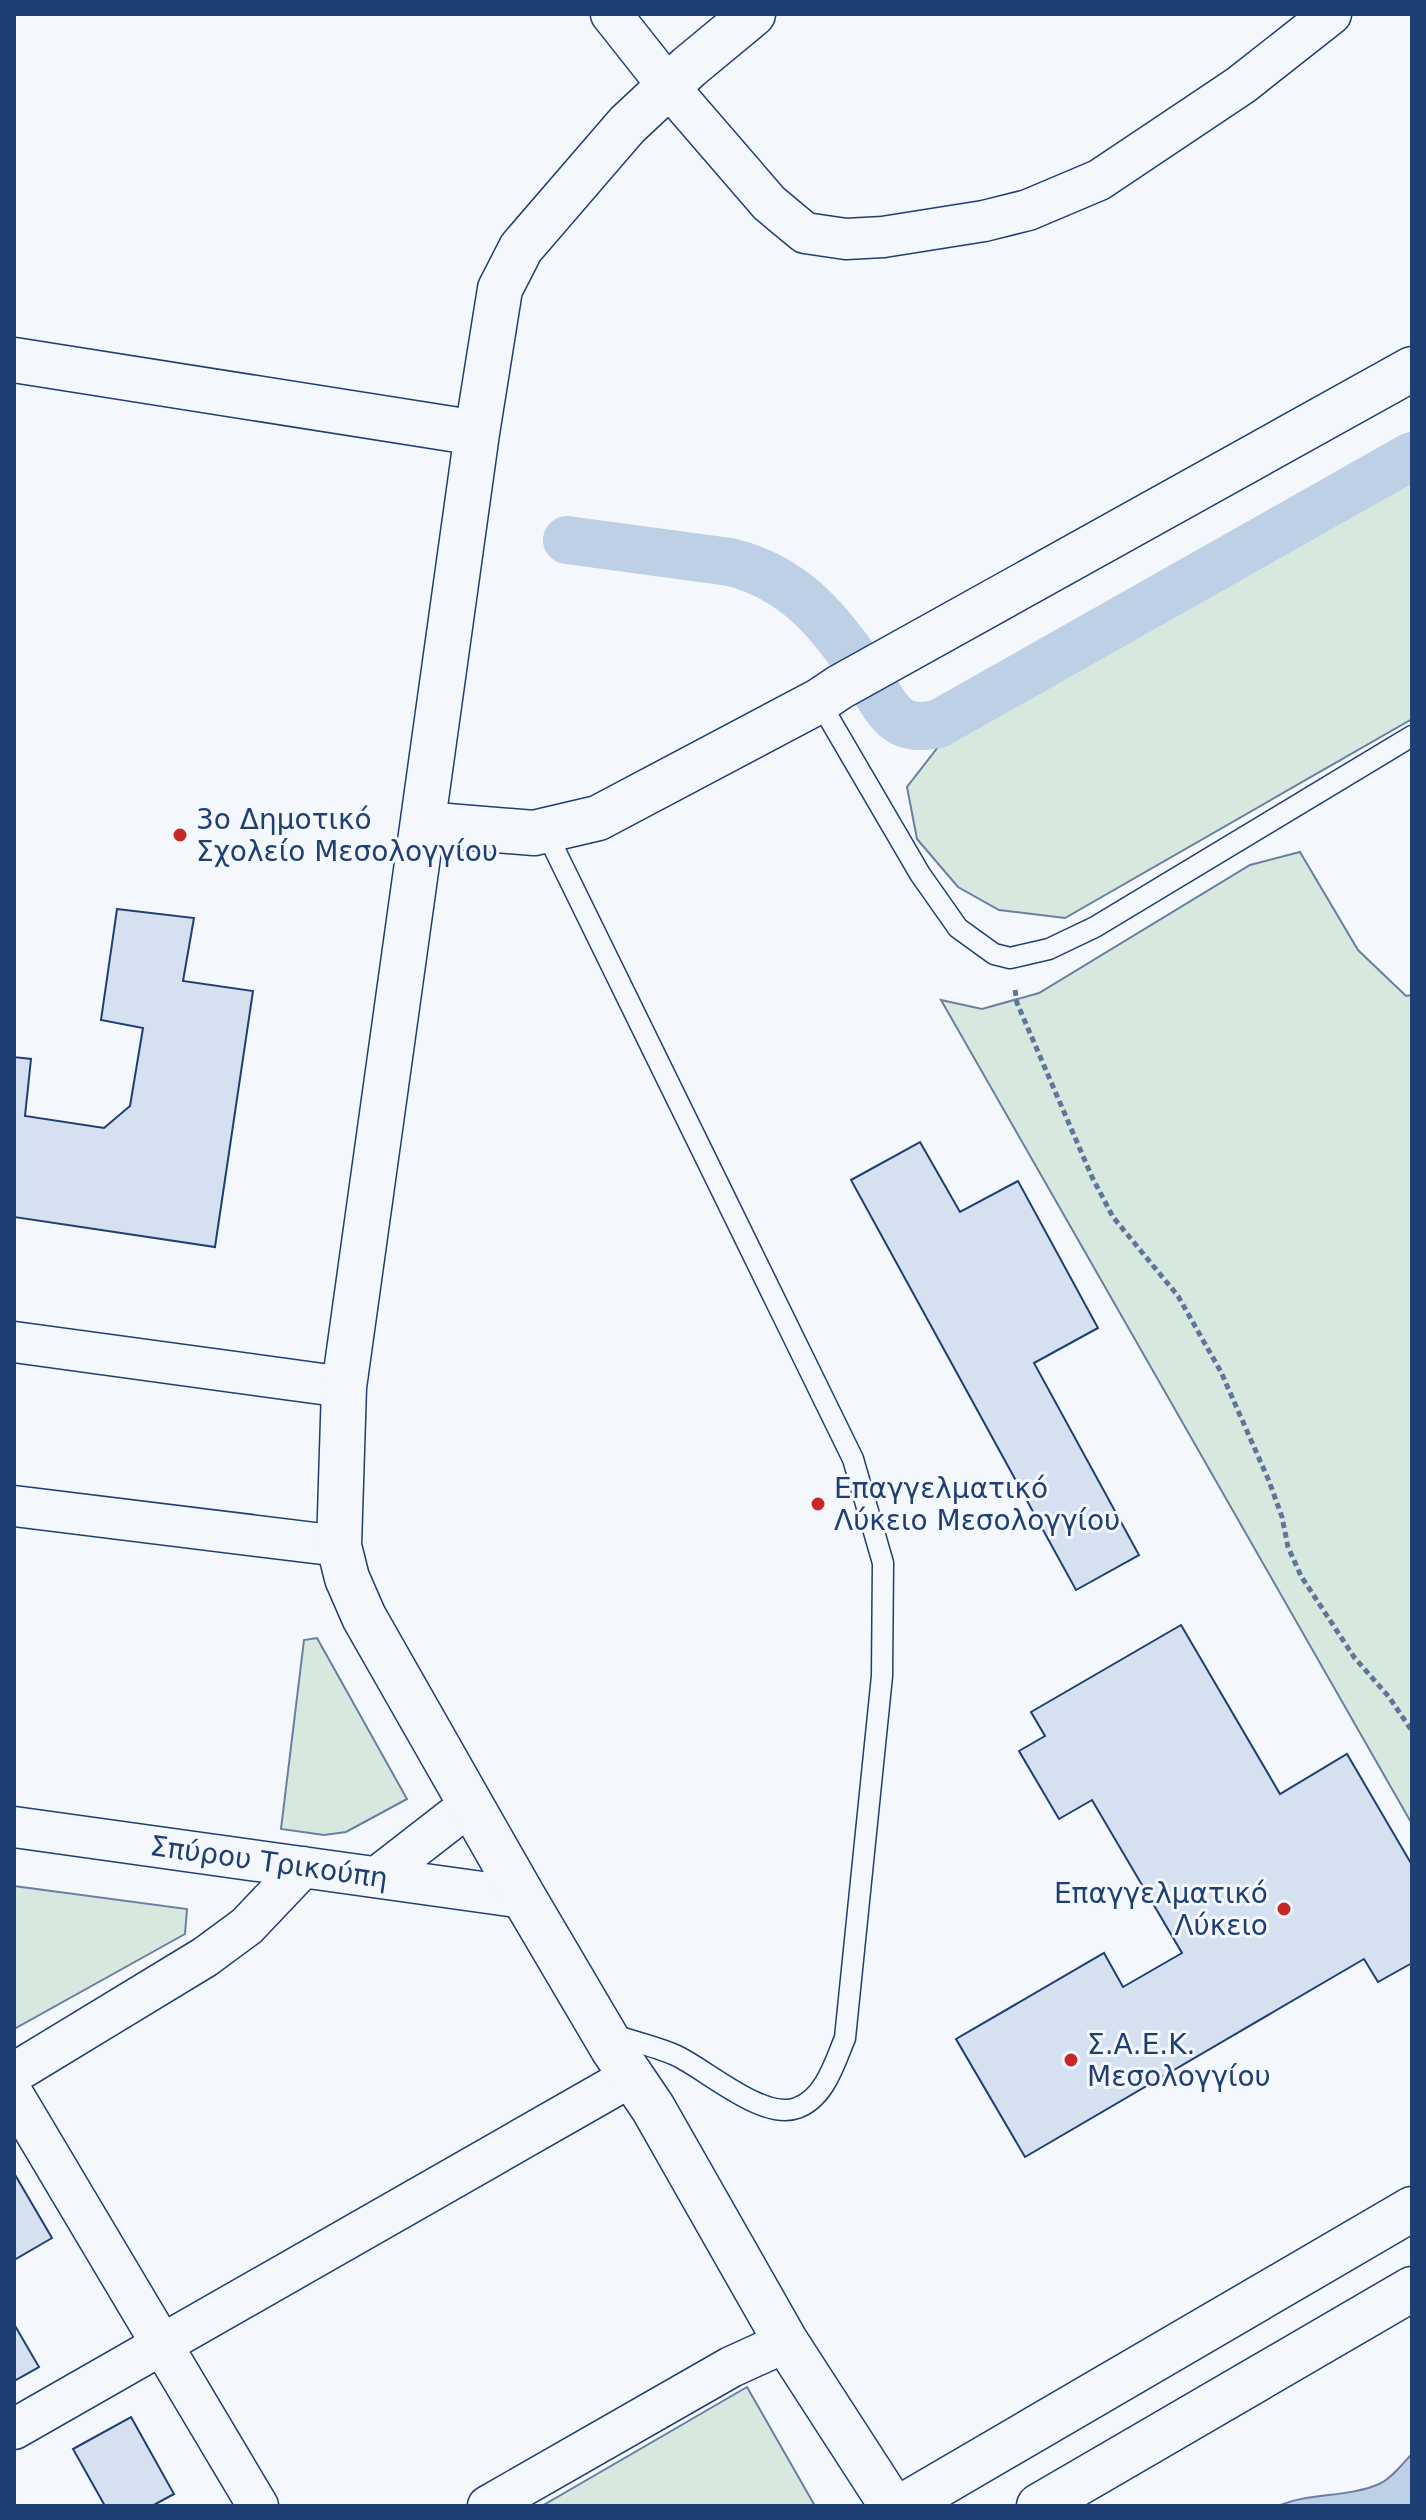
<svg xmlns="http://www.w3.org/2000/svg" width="1426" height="2520" viewBox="0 0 1426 2520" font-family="'DejaVu Sans',sans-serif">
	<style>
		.green { fill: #d7e8df; stroke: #687fa3; stroke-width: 2 }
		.water { fill: #bed0e5; stroke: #687fa3; stroke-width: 2 }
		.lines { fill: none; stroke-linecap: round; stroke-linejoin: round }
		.canal { stroke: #bed0e5; stroke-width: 48 }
		.building { fill: #d5e0f0; stroke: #1d3f73; stroke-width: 2 }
		.service-casing { stroke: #1d3f73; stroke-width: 23 }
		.minor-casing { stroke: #1d3f73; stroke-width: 43 }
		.tertiary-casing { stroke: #1d3f73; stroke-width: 47 }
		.path { stroke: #5e769c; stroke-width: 5; stroke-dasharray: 6 4; stroke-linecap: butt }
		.service { stroke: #f4f7fb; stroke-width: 20 }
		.minor { stroke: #f4f7fb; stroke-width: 40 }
		.tertiary { stroke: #f4f7fb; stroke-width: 44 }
		.poi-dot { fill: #c62828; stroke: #f4f7fb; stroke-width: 3 }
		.labels { text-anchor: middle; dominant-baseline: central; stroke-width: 6; stroke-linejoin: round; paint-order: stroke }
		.poi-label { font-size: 28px; fill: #1d3f73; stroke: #f4f7fb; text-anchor: start }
		.street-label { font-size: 28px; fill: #1d3f73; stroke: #f4f7fb }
	</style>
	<rect width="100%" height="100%" fill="#f4f7fb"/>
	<path class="green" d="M1412,479V719L1065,918L999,910L958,887L917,839L907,787L938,747Z
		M1300,852L1358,950L1406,996L1412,995V1824L941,1000L982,1009L1039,993L1250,865Z
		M317,1638L407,1799L346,1832L324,1835L281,1829L304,1640Z
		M14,1886L187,1909L185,1934L14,2029Z
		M747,2387L815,2506H542Z"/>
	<path class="water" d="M1412,2454V2506H1278C1310,2492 1347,2498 1379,2484C1391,2479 1402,2464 1412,2454Z"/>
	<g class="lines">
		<path class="canal" d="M567,540L730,562C796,578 832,624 868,678C877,692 887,714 902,722C914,728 926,726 938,724L1412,456"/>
	</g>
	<path class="building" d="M117,909L194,918L183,981L253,991L215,1247L14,1217V1057L31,1059L25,1116L104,1128L130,1106L143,1028L101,1020Z
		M920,1142L960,1212L1018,1181L1098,1328L1034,1363L1139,1555L1076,1590L851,1180Z
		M1181,1625L1280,1794L1347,1754L1412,1865V1963L1378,1982L1364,1959L1025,2157L956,2039L1104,1953L1123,1987L1182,1953L1092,1800L1059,1819L1019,1751L1045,1736L1031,1712Z
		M14,2173L52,2238L14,2260Z
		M14,2324L39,2367L14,2381Z
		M131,2417L174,2494L152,2506H105L73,2449Z"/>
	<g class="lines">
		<g class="service-casing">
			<path id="service" d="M819,701L920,874L958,928L994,954L1010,958L1049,949L1095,927L1412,736
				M546,832L853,1459L883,1563L882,1676L845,2038C835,2062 825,2098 797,2108C763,2121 706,2069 675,2055C654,2046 631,2041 610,2034"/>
		</g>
		<g class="minor-casing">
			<path id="minor" d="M611,14L668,86L769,203L805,233L846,239L883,237L984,221L1028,210L1099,180L1241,85L1331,14
				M14,1342L344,1387
				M14,1506L339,1546
				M14,1827L524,1898
				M377,1877L471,1804
				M14,2073L205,1957L247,1926L303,1867
				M14,2096L258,2506
				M14,2429L632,2076
				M488,2506L731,2367L786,2342"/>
		</g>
		<g class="tertiary-casing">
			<path id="tertiary" d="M753,14L689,67L627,125L521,248L500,289L477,433L344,1387L339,1546L347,1578L364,1617L524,1898L613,2049L653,2108L786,2342L892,2506
				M14,360L477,433
				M423,824L534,833L598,818L819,701L840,687L1412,369
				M903,2506L1412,2209
				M1039,2506L1412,2289"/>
		</g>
		<path class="path" d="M1015,990L1017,1003L1092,1177L1113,1217L1178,1296L1221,1372L1269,1481L1282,1517L1288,1547L1301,1576L1354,1657L1389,1697L1412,1731"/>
		<use href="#service" class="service"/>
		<use href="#minor" class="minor"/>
		<use href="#tertiary" class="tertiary"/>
	</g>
	<g class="poi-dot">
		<circle cx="180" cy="835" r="8"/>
		<circle cx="818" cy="1504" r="8"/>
		<circle cx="1284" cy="1909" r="8"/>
		<circle cx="1071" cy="2060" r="8"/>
	</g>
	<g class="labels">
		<g class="poi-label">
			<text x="196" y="819">3ο Δημοτικό<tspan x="196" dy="32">Σχολείο Μεσολογγίου</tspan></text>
			<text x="834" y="1488">Επαγγελματικό<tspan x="834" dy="32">Λύκειο Μεσολογγίου</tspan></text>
			<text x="1268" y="1893" text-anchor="end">Επαγγελματικό<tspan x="1268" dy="32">Λύκειο</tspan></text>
			<text x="1087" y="2044">Σ.Α.Ε.Κ.<tspan x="1087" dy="32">Μεσολογγίου</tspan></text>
		</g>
		<g class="street-label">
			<text transform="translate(269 1862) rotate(8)">Σπύρου Τρικούπη</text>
		</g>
	</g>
	<rect width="1426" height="2520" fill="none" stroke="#1d3f73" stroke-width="32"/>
</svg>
